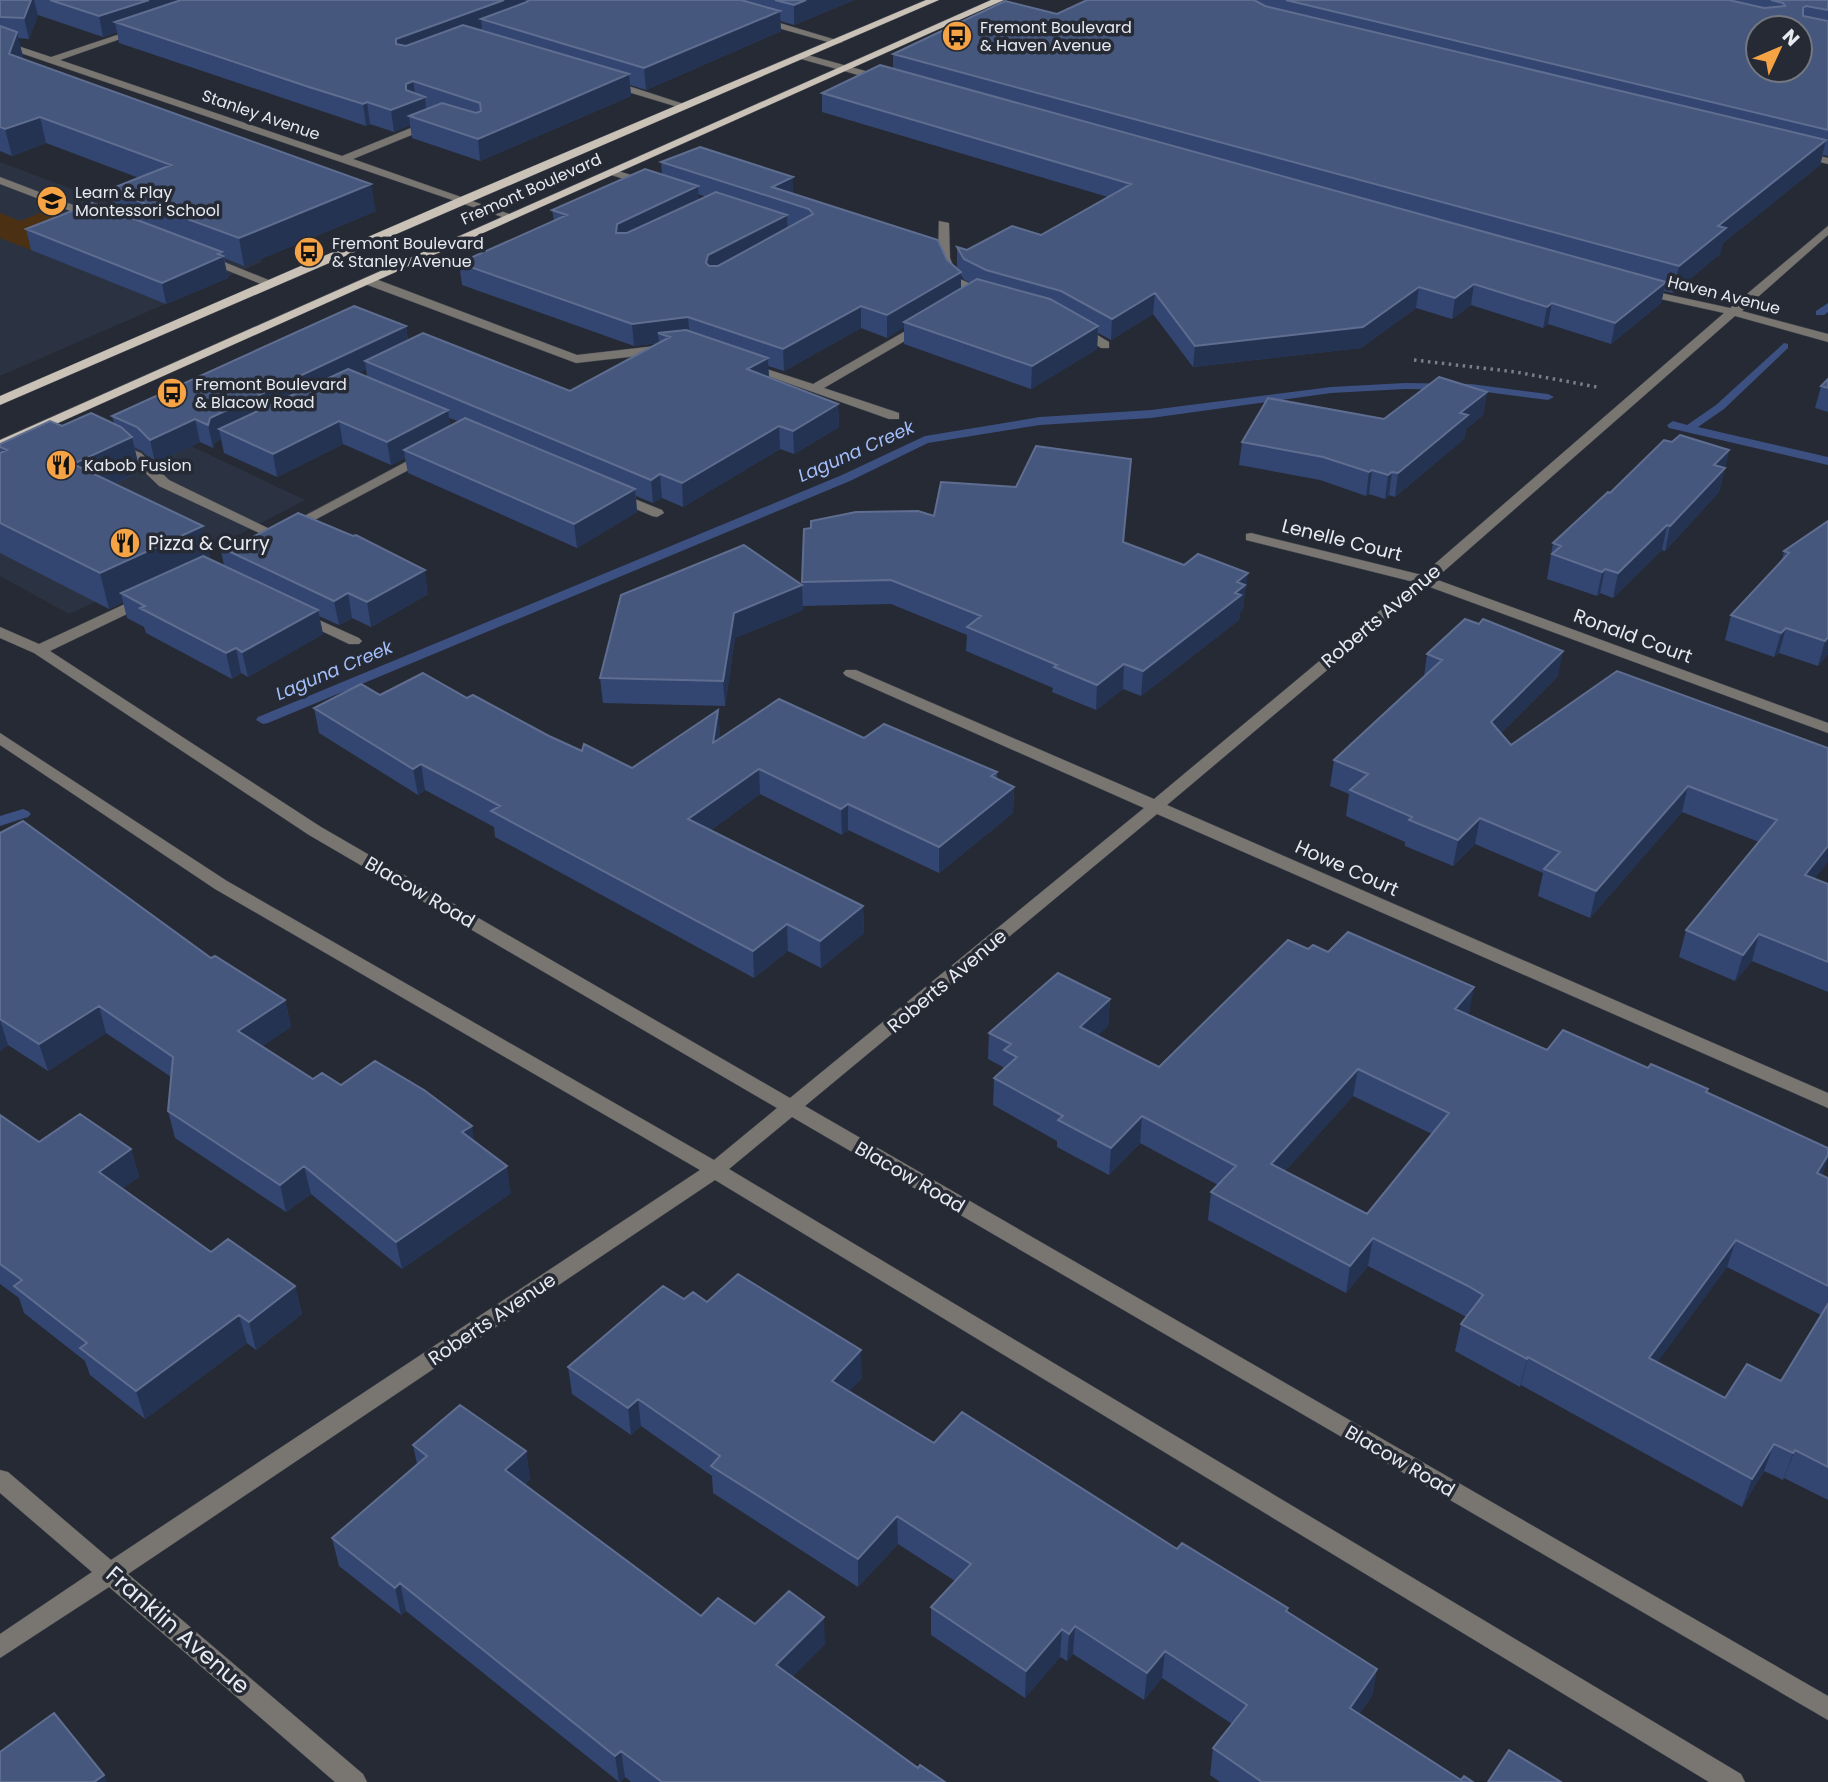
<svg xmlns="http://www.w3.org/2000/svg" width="1828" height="1782" viewBox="0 0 1828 1782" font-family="Poppins,sans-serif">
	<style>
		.built { fill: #2b3342 }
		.green { fill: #4b3013 }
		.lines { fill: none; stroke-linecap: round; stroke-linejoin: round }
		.stream { fill: #3c5182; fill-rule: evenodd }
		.minor-casing { stroke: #40454e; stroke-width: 1 }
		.major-casing { stroke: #40454e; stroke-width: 1 }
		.path { stroke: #7a7e87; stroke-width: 3.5; stroke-dasharray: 2.5 4.5; stroke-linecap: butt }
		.minor { fill: #797570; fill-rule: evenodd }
		.major { fill: #cac1b7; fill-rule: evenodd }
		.wall { fill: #334571; fill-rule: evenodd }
		.shaded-wall { fill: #253353 }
		.building { fill: #46577e; stroke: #5f6e90; stroke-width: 2; fill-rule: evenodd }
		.labels { text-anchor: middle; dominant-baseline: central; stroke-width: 7; stroke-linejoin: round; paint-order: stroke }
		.far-poi-label { font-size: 16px; fill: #e7eaf1; stroke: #252a34; text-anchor: start }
		.far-street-label { font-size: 16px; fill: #e7eaf1; stroke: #252a34 }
		.far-water-label { font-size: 18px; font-style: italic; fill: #a3bffc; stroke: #252a34 }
		.street-label { font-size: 19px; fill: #e7eaf1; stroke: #252a34 }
		.poi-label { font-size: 19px; fill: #e7eaf1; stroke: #252a34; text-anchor: start }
		.near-street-label { font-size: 23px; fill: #e7eaf1; stroke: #252a34 }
	</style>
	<rect width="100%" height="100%" fill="#252a34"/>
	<path class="built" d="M0,162L264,261L0,376Z
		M128,416L305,500L196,557L69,614L0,576V474Z"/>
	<path class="green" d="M45,211L81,224L31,250L0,238V213L20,221Z"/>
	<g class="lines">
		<path class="stream" d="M1828,303V312L1824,315H1816V311Z
			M1784,343L1788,344V348L1724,409L1698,427L1828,457V465L1669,428L1667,425L1673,421L1687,425L1716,405Z
			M1405,383L1471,384L1548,394L1554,397L1548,400L1471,390L1405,389L1331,393L1151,418L1040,425L928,443L850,481L268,723L263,724L256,720L258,717L842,475L925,436L1040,417L1151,410L1331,387Z
			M23,809L28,811L31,814L28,817L0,826V816Z"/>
		<g class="minor-casing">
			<path id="minor" d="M757,18H763L843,42L835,44L757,22Z
				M138,28L146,30L60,60L342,156L428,121H436V125L353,159L518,217L508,219L0,46V40L51,57Z
				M804,54L887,77L888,79L883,82L801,59L799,57Z
				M605,81H613L690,106L681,108L605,85Z
				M1799,151L1828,158V164L1795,156L1794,154Z
				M612,169L653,182L654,184L649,187L608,174L607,172Z
				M0,177L102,216L104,218L94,220L0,184Z
				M939,221L949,223L950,258L958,278L990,293V299H982L947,280L938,258Z
				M1828,226V235L1742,311L1828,334V342L1735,316L1435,579L1828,723V733L1427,586L1167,805L1828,1093V1108L1157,814L805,1106L1828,1696V1720L792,1117L729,1169L1741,1774L1745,1782H1709L715,1180L128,1574L363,1774L367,1782H335L109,1587L0,1658V1634L92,1572L0,1493V1470L8,1472L111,1560L700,1170L215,889L0,745V733L227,881L714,1160L777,1108L309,835L34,653L0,638V627L39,644L140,597H150L152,600L150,603L50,651L321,827L790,1098L1144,808L846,676L843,673L846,670H856L1154,799L1414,582L1246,540V534L1251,533L1422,575L1724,313L1638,294V288L1730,308Z
				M199,255H207L276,283L266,286L199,259Z
				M365,278H373L577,355L664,345L670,349L664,353L576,363L365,284Z
				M923,321L929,325L927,328L824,388L899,413V419H889L742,367L748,363L813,384Z
				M1079,324L1109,342V348H1101L1075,331V325Z
				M117,443L141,453L169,480L282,535L275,539L270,538L159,486L131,459L112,450L110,447Z
				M428,450L433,451V457L294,531H284L282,528Z
				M615,491L662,510L664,513L657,517L652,516L610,498L608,495Z
				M299,611L359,638L362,641L359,644H349L294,618L292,615L294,612Z"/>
		</g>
		<g class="major-casing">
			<path id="major" d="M926,0H939L0,405V396L458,198Z
				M991,0H1004L0,449V440Z"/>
		</g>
		<path class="path" d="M1414,360L1516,372L1597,387"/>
		<use href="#minor" class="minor"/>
		<use href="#major" class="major"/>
	</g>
	<path class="wall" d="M0,0H854L794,25L780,21L781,31L646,90L630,85L631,96L480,161L412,138L410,125L394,132L370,124L366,126L119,43L117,32L103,37L38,15L29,39L18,38L23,57L22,59L376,211L244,266L224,258L228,278L166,304L31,250L26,229L113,211L108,190L139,178L46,143L12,156L0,151Z
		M1087,0H1828V156L1823,155L1820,165L1723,243L1720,254L1673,293L1664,291L1661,303L1611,344L1548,324L1543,328L1471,305L1452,319L1416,308L1361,348L1193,367L1153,314L1111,340L1098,333L1097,349L1031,389L904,344V327L887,338L861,328L784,371L768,366L769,377L838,404L839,427L794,454L780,449L683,507L662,498L653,503L636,496L637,512L577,548L408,473L405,458L391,465L343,444L277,477L224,453L221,439L215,442L213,448L200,442L155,463L142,451L134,447L140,471L114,484L203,526L210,559L224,565L220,547L428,594L371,627L352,618L339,625L319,616L323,634L248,677L241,673L232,679L146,633L144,627L127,618L123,602L109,609L0,553V444L62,426L114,423L112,416L406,326L408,340L570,391L659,343L634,346L462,285L459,263L554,221L552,210L662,174L661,162L793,194L947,260L958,269L957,267V247L967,250L1041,235L1108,197L822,112V93L893,69V54L1057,14ZM698,194L706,197L699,200ZM961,275L964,280L970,283L961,288ZM366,369L367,377L358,373ZM449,418L458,421L450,426Z
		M1828,379V412L1815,408L1821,386Z
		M1487,392L1483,415L1466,429L1464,439L1395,497L1389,495L1385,499L1369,494L1366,496L1320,480L1239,465L1242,442L1384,419Z
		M1672,442L1729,450L1719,492L1665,551L1662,550L1613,598L1600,593L1597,596L1547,579L1553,543L1610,493Z
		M1131,459L1124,542L1245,597L1244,598L1243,610L1240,612L1239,620L1141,696L1123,689L1096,710L1052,692L1053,688L966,651L967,635L891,604L803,606V610L735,638L725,706L603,703L600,678L802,585L804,529L934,516L1016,487Z
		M1828,521V654L1818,666L1779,653L1774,657L1725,640L1731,615L1782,560L1784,551Z
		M1427,654L1558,676L1501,733L1511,745L1828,748L1815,879L1828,884V992L1752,961L1735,981L1679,957L1686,930L1759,842L1682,812L1590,918L1538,896L1543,873L1475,844L1453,866L1405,846V842L1346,816L1349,794L1330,786L1334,760L1424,677Z
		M380,695L467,698L582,751L632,768L718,710L720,738H864L997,772V779L1014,787L1013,813L939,873L848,830L842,835L760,794L711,830L863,906L864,933L821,968L788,951L754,978L495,837L494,827L425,790L418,795L319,733L314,708Z
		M0,833L211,958L285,1000L291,1027L262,1046L313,1079L341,1085L474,1140L511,1193L402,1269L311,1194L286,1212L175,1138L168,1111L171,1077L106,1033L48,1071L8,1045L0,1051Z
		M1308,949L1469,1014H1468L1547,1050L1648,1068L1707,1093L1822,1176L1828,1178V1500L1784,1478L1783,1480L1764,1471L1742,1507L1521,1385L1520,1387L1455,1351L1461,1324L1466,1317L1461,1314L1368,1266L1346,1293L1208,1220L1211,1192L1218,1185L1140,1143L1109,1175L1057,1147V1141L993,1105L994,1078L1003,1070V1067L988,1059L989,1033L1110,999L1108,1026L1097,1036L1159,1067ZM1353,1096L1432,1134L1367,1214L1285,1171ZM1727,1267L1821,1315L1781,1381L1725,1398L1657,1362Z
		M0,1115L39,1142L131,1149L139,1177L123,1188L211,1252L295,1286L302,1314L256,1350L247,1343L145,1419L90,1375L85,1361L24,1313L19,1298L0,1284Z
		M684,1299L707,1302L862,1378L849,1391L934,1443L1177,1549L1288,1608L1287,1611L1377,1669L1372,1696L1359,1714L1461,1780L1473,1782H1220L1210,1775L1213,1748L1232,1724L1162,1678L1144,1700L1073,1654L1067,1661L1060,1657L1025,1698L931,1635V1607L955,1581L898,1544L858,1587L713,1493L712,1476L641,1426L631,1435L572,1394L568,1367Z
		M413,1445L526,1451L530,1479L525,1484L701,1616L755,1624L825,1644L792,1677L918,1768L945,1782H631L625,1777L620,1782H619L406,1611L401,1615L339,1566L332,1538L417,1464Z"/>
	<path class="shaded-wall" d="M31,0H34L38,15L29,39L24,18Z
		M149,0H214L115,22L117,32L103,37L99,16Z
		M504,0H525L526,13L481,19L482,29L399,60L396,39Z
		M806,0H854L794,25V5Z
		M780,11L781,31L646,90L644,68Z
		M17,32L23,57L15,79L9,54Z
		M629,74L631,96L480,161L478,139Z
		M413,81L416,100L425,97L427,118L409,116L410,125L394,132L391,110L406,84Z
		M367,102L370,124L366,126L363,104Z
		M40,117L46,143L12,156L5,129Z
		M1826,140L1820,165L1723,243L1720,254L1673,293L1679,266L1718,226Z
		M793,177V198L772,187Z
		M371,184L376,211L244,266L239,238Z
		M698,186L699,206L619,246L616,233L617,224Z
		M787,215L788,236L709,277L706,263L708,255Z
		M222,252L228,278L166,304L162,283Z
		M961,272V294L904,322V327L887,338V315Z
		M1666,282L1661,303L1611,344L1615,323Z
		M1474,284L1471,305L1452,319L1455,298Z
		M1419,287L1416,308L1361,348L1193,367L1195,346Z
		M1155,293L1153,314L1111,340L1112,319Z
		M1552,303L1548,324L1543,328L1547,307Z
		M861,306V328L784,371L783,349Z
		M688,317L690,340L670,337L658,333L659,343L634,346L632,324Z
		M406,326L409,349L365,361L366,369L230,434L219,429L221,439L215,442L213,448L208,425L210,418Z
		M1098,326L1097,349L1031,389L1032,366Z
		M768,358L769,380L747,369Z
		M1487,392L1483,415L1466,429L1464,439L1395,497L1398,473L1460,413Z
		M838,404L839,427L794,454L793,431Z
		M448,410L451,433L404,450L405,458L391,465L387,442Z
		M195,419L200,442L155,463L150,440Z
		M339,421L343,444L277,477L273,454Z
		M779,426L780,449L683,507L682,483Z
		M132,437L140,471L82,499L73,464Z
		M1729,450L1719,492L1665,551L1670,526L1714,465Z
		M1131,459L1130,483L1121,566L1123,542Z
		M1372,470L1369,494L1366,496L1369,472Z
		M1392,472L1389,495L1385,499L1388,475Z
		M660,474L662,498L653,503L651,480Z
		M635,489L637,512L577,548L574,524Z
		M1667,525L1662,550L1613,598L1618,573Z
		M203,526L211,561L121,593L123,602L109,609L100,573Z
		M1605,569L1600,593L1597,596L1602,572Z
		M425,570L428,594L371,627L367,602Z
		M1248,573L1245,597L1244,598L1243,610L1240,612L1239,620L1141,696L1143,671L1237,582Z
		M802,585L803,610L735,638L725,706L723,681L734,613Z
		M348,593L352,618L339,625L334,601Z
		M318,610L323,634L248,677L242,652Z
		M1786,628L1779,653L1774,657L1781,633Z
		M1828,637V654L1818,666L1825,641Z
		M236,648L241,673L232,679L226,653Z
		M1563,651L1558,676L1487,747L1491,722Z
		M1124,664L1123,689L1096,710L1097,685Z
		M718,710L720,735L715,768L713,743Z
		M421,764L425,790L418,795L413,769Z
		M759,769L760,794L690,845L688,819Z
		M1688,786L1682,812L1590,918L1596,891Z
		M1014,787L1013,813L939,873V847Z
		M848,804V830L842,835L841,809Z
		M1480,818L1475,844L1453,866L1458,840Z
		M1828,846V862L1797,901L1805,875Z
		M863,906L864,933L821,968L820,941Z
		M787,924L788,951L754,978L753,951Z
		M1759,934L1752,961L1735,981L1743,955Z
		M1474,987L1469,1014L1449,1035L1455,1009Z
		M1110,999L1108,1026L1078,1054L1080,1027Z
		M285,1000L291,1027L245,1058L238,1031Z
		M99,1006L106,1033L48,1071L39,1044Z
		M0,1020L8,1045L0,1051Z
		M1358,1069L1353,1096L1267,1191L1271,1164Z
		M1142,1116L1140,1143L1109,1175L1111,1148Z
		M472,1126L476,1153L462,1132Z
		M131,1149L139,1177L108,1199L99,1172Z
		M1828,1155V1159L1822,1177L1817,1173Z
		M304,1166L311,1194L286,1212L280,1185Z
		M507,1166L511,1193L402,1269L396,1242Z
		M1373,1238L1368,1266L1346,1293L1350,1266Z
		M1736,1240L1727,1267L1641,1385L1649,1358Z
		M295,1286L302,1314L256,1350L249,1322Z
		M239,1315L247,1343L145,1419L136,1391Z
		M861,1350L862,1378L833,1409L832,1381Z
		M1528,1357L1521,1385L1520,1387L1527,1359Z
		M638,1399L641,1426L631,1435L628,1408Z
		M1774,1444L1764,1471L1742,1507L1752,1479Z
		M1795,1450L1784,1478L1783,1480L1793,1453Z
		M526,1451L530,1479L510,1497L505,1470Z
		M897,1516L898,1544L858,1587V1559Z
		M400,1583L406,1611L401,1615L395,1588Z
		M824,1617L825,1644L778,1692L776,1665Z
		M1075,1626L1073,1654L1067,1661L1069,1634Z
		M1062,1629L1060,1657L1025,1698L1026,1671Z
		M1165,1651L1162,1678L1144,1700L1147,1673Z
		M1377,1669L1372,1696L1344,1735L1350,1708Z
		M621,1751L625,1777L619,1782L615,1756Z
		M104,1775L107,1782H94Z"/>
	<path class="building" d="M0,0H31L24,18L0,17Z
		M50,0H149L99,16Z
		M181,0H504L396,39V44L406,46L463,25L629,74L478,139L409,116L442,103L476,113L481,111L480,103L413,81L406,84V90L425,97L391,110L367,102L363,104L309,87L115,22Z
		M529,0H741L780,11L644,68L481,19L527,2Z
		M775,0H806L794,5Z
		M1087,0H1254L1265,6L1826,140L1718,226L1726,228L1679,266L893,54L1005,1L1057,14Z
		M1286,0H1729L1764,8L1785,6L1783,3L1771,0H1828V10L1806,6L1803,8V16L1828,21V130ZM1758,28H1800V70H1758Z
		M0,26L17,32L9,54L371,184L239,238L108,190L171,165L40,117L5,129L0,127Z
		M880,65L1666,282L1615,323L1552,303L1547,307L1474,284L1455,298L1419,287L1363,327L1195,346L1155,293L1112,319L1061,291L986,270L964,259L957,247L967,250L1012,226L1041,235L1131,184L822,93Z
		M700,147L793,177L772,187L938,240L947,260L961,272L887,315L861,306L783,349L688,317L632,324L459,263L567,215L552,210L645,169L698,186L617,224L616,233H627L716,192L787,215L708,255L706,263L709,266H718L813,214L809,209L661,162Z
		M92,203L222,252L218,254L223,256L162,283L26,229Z
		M977,279L1050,299L1098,326L1032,366L904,322Z
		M354,306L406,326L210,418L208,425L195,419L150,440L137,427L112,416Z
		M686,330L768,358L747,369L838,404L793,431L779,426L682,483L660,474L651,480L365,361L423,333L570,391L670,337L658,333Z
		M348,369L448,410L387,442L339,421L273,454L219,429Z
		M1439,377L1487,392L1460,413L1468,415L1398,473L1392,472L1388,475L1372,470L1369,472L1323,457L1242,442L1268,398L1384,419Z
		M1828,379V388L1821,386Z
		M91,413L121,427L132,437L73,464L203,526L100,573L0,523V453L7,450L0,447V444L50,421L62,426Z
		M465,418L635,489L574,524L404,450Z
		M1680,435L1729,450L1714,465L1725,468L1670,526L1667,525L1618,573L1605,569L1602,572L1552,554L1561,546L1553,543L1608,492L1610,493L1664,440L1672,442Z
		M1036,446L1131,459L1123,542L1184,565L1198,554L1248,573L1237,582L1245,585L1235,593L1241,595L1143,671L1124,664L1097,685L1054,667L1057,665L967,627L981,616L891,580L802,582L804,529L811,528V521L856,512L918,511L934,516L941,482L1016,487Z
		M298,513L353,536L356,535L425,570L367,602L348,593L334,601L220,547L223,545L230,549Z
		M1828,521V637L1825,641L1786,628L1781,633L1731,615L1789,553L1784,551Z
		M744,545L802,585L734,613L723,681L600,678L621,595Z
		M203,556L318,610L242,652L236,648L226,653L140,608L145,606L121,593Z
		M1465,619L1479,624L1483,619L1563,651L1491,722L1511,745L1617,671L1828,748V846L1805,875L1828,884V962L1759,934L1743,955L1686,930L1777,820L1688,786L1596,891L1544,869L1560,852L1480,818L1458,840L1409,820L1412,817L1350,790L1368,774L1334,760L1442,660L1427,654Z
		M423,673L467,698L473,695L549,736L582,751L584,744L632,768L718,710L713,743L779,699L864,738L884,724L997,772L991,776L1014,787L939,847L848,804L841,809L759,769L688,819L863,906L820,941L787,924L753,951L491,811L500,806L421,764L413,769L314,708L361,684L380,695Z
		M23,821L211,958L215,956L285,1000L238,1031L313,1079L322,1073L341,1085L375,1061L424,1090L472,1126L462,1132L507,1166L396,1242L304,1166L280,1185L168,1111L173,1057L99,1006L39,1044L0,1019V833Z
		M1348,932L1474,987L1455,1009L1547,1050L1563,1030L1648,1068L1651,1064L1708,1089L1706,1092L1828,1148V1155L1817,1173L1828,1178V1286L1736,1240L1649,1358L1725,1398L1747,1364L1781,1381L1828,1304V1467L1795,1450L1793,1453L1774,1444L1752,1479L1528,1357L1527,1359L1461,1324L1483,1295L1468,1286L1373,1238L1350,1266L1211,1192L1236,1166L1142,1116L1111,1148L1058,1120L1063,1116L994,1078L1017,1057L1004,1050L1011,1044L989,1033L1058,973L1110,999L1080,1027L1159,1067L1288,940L1308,949L1313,945L1328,952ZM1358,1069L1449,1113L1367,1214L1271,1164Z
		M80,1114L131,1149L99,1172L211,1252L228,1239L295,1286L249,1322L239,1315L136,1391L80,1348L87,1343L14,1286L22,1280L0,1264V1115L39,1142Z
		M738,1274L861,1350L832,1381L934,1443L962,1412L1177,1549L1182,1543L1288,1608L1286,1611L1377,1669L1350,1708L1461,1780L1464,1776L1473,1782H1262L1213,1748L1247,1705L1165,1651L1147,1673L1075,1626L1069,1634L1062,1629L1026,1671L931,1607L971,1564L897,1516L858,1559L711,1466L720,1456L638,1399L628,1408L568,1367L663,1286L684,1299L693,1292L707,1302Z
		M460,1405L526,1451L505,1470L701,1616L718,1598L755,1624L789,1591L824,1617L776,1665L918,1768L920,1765L945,1782H662L621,1751L615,1756L400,1583L395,1588L332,1538L427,1456L413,1445Z
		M54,1713L104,1775L94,1782H0V1752Z
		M1509,1750L1561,1782H1488Z"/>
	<defs>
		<g id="bus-disc" transform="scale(1.575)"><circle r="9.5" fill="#f5a345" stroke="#252a34"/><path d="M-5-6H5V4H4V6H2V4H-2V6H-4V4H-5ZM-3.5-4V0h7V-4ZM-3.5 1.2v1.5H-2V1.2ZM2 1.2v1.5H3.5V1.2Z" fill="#111"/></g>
		<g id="school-disc" transform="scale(1.575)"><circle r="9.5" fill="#f5a345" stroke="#252a34"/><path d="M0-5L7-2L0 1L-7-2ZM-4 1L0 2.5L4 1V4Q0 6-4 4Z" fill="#111"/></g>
		<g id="restaurant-disc" transform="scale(1.575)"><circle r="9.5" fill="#f5a345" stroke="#252a34"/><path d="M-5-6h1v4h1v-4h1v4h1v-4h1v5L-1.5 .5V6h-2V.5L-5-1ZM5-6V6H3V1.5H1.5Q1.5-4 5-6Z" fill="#111"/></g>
	</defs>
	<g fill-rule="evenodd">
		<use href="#bus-disc" x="957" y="36"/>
		<use href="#school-disc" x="52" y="201"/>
		<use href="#bus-disc" x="309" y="252"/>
		<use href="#bus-disc" x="172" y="393"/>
		<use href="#restaurant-disc" x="61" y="465"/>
		<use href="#restaurant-disc" x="125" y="543"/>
	</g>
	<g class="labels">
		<g class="far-poi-label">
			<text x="980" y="27">Fremont Boulevard<tspan x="980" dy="18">&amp; Haven Avenue</tspan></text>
			<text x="75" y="192">Learn &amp; Play<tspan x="75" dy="18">Montessori School</tspan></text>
			<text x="332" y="243">Fremont Boulevard<tspan x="332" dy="18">&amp; Stanley Avenue</tspan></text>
			<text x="195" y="384">Fremont Boulevard<tspan x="195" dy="18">&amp; Blacow Road</tspan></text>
			<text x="84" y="465">Kabob Fusion</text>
		</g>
		<g class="far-street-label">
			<text transform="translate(261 115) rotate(19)">Stanley Avenue</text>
			<text transform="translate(531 189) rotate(-24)">Fremont Boulevard</text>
			<text transform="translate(1724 295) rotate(14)">Haven Avenue</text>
		</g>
		<g class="far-water-label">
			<text transform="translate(856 451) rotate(-24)">Laguna Creek</text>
			<text transform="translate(334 670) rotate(-23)">Laguna Creek</text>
		</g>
		<g class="street-label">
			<text transform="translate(1342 540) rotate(14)">Lenelle Court</text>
			<text transform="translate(1381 616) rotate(-40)">Roberts Avenue</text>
			<text transform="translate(1633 636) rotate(20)">Ronald Court</text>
			<text transform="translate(1347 868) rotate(24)">Howe Court</text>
			<text transform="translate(420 892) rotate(30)">Blacow Road</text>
			<text transform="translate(947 981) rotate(-40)">Roberts Avenue</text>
			<text transform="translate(910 1177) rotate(30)">Blacow Road</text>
			<text transform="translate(492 1319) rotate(-34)">Roberts Avenue</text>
			<text transform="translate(1400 1461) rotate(30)">Blacow Road</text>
		</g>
		<g class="poi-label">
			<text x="148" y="543">Pizza &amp; Curry</text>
		</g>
		<g class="near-street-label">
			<text transform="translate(178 1630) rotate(41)">Franklin Avenue</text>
		</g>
	</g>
	<g transform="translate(1779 49) rotate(46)"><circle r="33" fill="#252a34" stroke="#737780" stroke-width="2"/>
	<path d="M0-5L12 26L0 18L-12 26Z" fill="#f5a345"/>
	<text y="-10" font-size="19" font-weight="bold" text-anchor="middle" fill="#e7eaf1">N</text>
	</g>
</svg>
